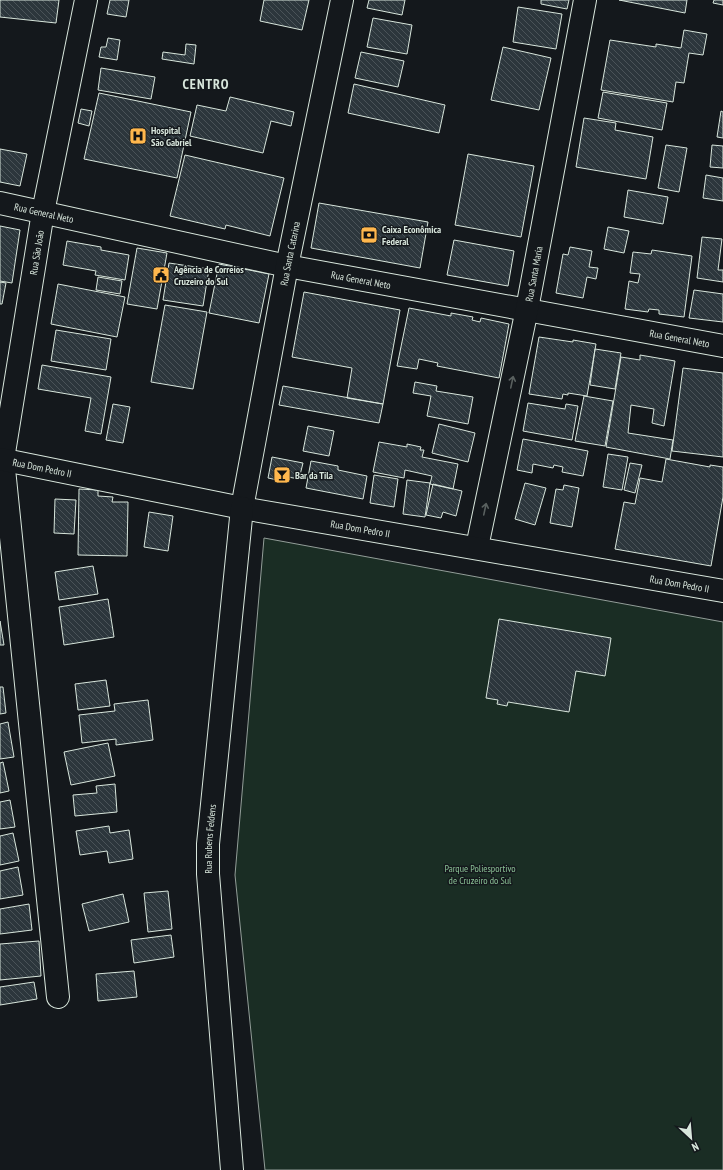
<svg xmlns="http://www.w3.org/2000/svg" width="723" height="1170" viewBox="0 0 723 1170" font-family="'PT Sans Narrow',sans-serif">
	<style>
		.park { fill: #1a2d24; stroke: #939e99 }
		.building { fill: url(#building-back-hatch); stroke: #d8e6dc }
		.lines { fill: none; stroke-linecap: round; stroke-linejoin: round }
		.minor-casing { stroke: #d8e6dc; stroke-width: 24 }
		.major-casing { stroke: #d8e6dc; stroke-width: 24 }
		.minor { stroke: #14181c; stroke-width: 22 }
		.major { stroke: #14181c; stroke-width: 22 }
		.oneway { stroke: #59605f }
		.labels { text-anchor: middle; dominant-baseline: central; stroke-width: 3; stroke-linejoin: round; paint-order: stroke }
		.poi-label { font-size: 10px; font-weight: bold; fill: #d8e6dc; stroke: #14181c; text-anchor: start }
		.street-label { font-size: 10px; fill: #d8e6dc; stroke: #14181c }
		.park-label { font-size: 10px; fill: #8ac095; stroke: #14181c }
		.district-label { font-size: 14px; font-weight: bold; letter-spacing: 1px; fill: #d8e6dc; stroke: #14181c }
	</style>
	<defs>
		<pattern id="building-back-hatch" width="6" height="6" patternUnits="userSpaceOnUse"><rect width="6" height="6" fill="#2c363c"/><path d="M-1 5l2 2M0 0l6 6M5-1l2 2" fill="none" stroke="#4a5358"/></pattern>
	</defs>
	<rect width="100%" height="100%" fill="#14181c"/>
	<path class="park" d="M264,538L723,622V1170H265L235,875Z"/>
	<path class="building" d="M0,0H59L56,23L0,17Z
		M110,0H129L126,17L107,14Z
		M264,0H309L302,30L260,21Z
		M369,0H405L402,15L367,8Z
		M541,0H569L567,9L541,4Z
		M619,0H687L685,13Z
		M714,0H723V5L713,3Z
		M518,7L562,14L556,49L513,42Z
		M373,18L412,25L407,54L367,47Z
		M684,30L707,34L703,55L689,53L684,83L676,82L673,102L601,90L610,40L656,47V44L681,48Z
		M108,38L120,40L117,60L99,57L101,47H106Z
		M186,44L196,45L194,64L162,59L163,52L185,55Z
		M503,47L551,58L539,110L491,100Z
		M361,52L404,61L398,87L355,78Z
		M101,68L155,77L151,99L98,90Z
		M354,84L445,105L439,133L348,113Z
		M603,92L667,103L662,130L598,118Z
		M99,93L191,112L177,178L84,159Z
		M230,97L294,112L291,126L271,121L263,153L190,136L197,105L226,111Z
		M81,109L92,111L89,126L78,123Z
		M721,111L723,112V138L717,137Z
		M584,118L616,123L615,130L653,137L646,179L576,167Z
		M666,145L687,148L679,192L658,188Z
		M712,145L723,146V168L710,167Z
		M0,149L27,154L20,186L0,182Z
		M468,154L534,166L521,237L455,225Z
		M185,155L284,178L270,236L226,225L225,229L170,216Z
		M706,175L723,178V201L703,198Z
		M628,190L668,197L663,224L624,217Z
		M319,203L428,222L420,268L311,248Z
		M0,226L20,230L12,283L0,281Z
		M608,227L629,231L624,253L604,249Z
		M702,237L722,239L718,270H723V282L697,278Z
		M454,240L514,251L508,286L447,275Z
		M67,241L101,247V250L129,255L125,280L95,275L96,271L63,265Z
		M570,247L592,251L589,267L598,268L596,279L587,277L583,298L556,293L563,254L568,255Z
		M137,248L167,253L157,309L127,304Z
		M652,250L692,256L684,317L659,314V310L649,309L648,312L625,309L629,281L638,283L640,274L630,273L633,252L651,254Z
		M169,263L209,269L203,306L163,300Z
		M219,264L269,274L259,323L209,313Z
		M98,277L122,281L120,294L96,290Z
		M0,282L6,283L2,304H0Z
		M58,284L125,297L117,337L51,324Z
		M694,290L723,294V322L689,318Z
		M304,292L400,310L383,404L347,398L352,368L292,357Z
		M165,305L207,312L193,389L151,382Z
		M409,308L451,316V313L473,317L472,320L480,322L481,318L509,324L499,378L437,366L438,363L419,359L417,369L397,366Z
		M56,330L111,339L106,370L51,361Z
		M539,337L573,342V340L596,344L587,396L568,393V395L563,394L562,399L529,394Z
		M595,349L621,353L615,389L590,385Z
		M640,355L675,361L664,426L652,423L654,409L631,405L628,433L673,440L670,459L606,447L621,357L640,360Z
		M42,365L111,377L101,434L85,431L91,398L38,389Z
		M683,368L723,373V457L672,451Z
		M415,382L437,386L436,391L473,397L468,424L427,416L431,396L413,393Z
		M283,386L383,404L379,423L279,405Z
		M584,396L613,401L605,446L575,441Z
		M528,403L565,409L566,404L578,406L572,440L523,431Z
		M113,404L130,407L123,443L106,440Z
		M439,424L475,433L468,462L432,453Z
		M308,426L334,431L329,456L303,451Z
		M523,439L588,451L583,476L562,472L563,467L554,465L553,468L533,464L532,473L517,470Z
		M379,442L407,447V444L421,447L420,450H424L422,457L458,464L453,489L430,484L432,476L405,470L404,478L373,472Z
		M608,454L628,457L622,490L603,487Z
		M272,457L303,463L299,479L288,477L287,482L268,478Z
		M666,459L710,467V465L723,467V497L711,566L615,549L624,502L635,504L640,478L662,482Z
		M311,461L338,466V470L367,476L363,499L306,488Z
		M630,463L642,465L635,493L624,490Z
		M374,475L398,479L394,507L370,503Z
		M407,480L430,483L425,517L403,514Z
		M525,483L546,488L535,525L515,519Z
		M433,484L462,491L456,516L443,512L441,518L426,515Z
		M564,485L579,488L572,527L550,523L556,489L563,490Z
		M79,489L98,490V496L113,497L112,502H128L127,556L78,555Z
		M55,499L76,500L74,534L54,533Z
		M149,512L173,516L168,551L144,547Z
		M93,566L98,594L59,600L55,572Z
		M108,599L114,637L64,645L59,607Z
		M499,619L611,638L605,676L576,671L569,712L508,702L507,706L497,704L498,700L486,698Z
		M0,621L4,645H0Z
		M106,680L110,706L78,710L75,684Z
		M0,687H3L6,713L0,714Z
		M148,700L153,740L116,745V739L82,743L79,715L115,711L114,704Z
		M8,722L14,757L0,759V724Z
		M108,743L115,776L71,785L64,752Z
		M3,762L9,791L0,793V763Z
		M115,784L117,812L75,816L73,795L97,793L96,786Z
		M10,800L15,827L0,829V802Z
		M109,826L110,833L129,830L133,859L109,863L107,851L80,855L76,831Z
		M13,833L19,861L0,865V836Z
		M18,867L23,895L0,899V871Z
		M168,891L172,929L148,932L144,893Z
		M123,894L129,922L89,931L82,904Z
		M29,904L32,930L0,934V909Z
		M171,935L174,957L134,963L131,940Z
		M39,941L41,976L0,980V944Z
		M134,971L137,997L98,1001L96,974Z
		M34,982L37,999L0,1005V987Z"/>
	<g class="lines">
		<g class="minor-casing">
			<g id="minor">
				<path id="s1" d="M0,203L287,266L723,346"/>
				<path id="s2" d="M242,508L287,266L342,0"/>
				<path id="s3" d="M477,547L527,309L585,0"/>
				<path id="s4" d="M58,997L3,459L43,212L86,0"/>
			</g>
		</g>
		<g class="major-casing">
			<g id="major">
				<path id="s5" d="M0,459L242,508L723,591"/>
				<path id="s6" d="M232,1170L208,874V844L242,508"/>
			</g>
		</g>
		<use href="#minor" class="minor"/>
		<use href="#major" class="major"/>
	</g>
	<defs><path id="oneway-shaft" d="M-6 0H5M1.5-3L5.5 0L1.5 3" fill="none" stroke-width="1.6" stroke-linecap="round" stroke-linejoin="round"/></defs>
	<g class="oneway">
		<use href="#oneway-shaft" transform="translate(512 382) rotate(-78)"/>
		<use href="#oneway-shaft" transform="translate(485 509) rotate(-78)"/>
	</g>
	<defs>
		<g id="hospital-square" transform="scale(0.9)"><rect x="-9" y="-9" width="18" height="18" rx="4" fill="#ffb74d" stroke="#14181c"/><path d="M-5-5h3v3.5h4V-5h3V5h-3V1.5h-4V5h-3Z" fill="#111"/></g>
		<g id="bank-square" transform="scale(0.9)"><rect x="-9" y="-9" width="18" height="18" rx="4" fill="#ffb74d" stroke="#14181c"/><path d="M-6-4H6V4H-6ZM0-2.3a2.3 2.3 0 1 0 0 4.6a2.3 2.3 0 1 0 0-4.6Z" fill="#111"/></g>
		<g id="civic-square" transform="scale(0.9)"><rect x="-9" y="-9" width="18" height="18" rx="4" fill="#ffb74d" stroke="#14181c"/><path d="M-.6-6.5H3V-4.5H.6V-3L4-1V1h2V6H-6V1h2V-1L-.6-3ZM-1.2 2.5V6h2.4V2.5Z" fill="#111"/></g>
		<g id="bar-square" transform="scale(0.9)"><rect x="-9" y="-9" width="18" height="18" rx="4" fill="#ffb74d" stroke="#14181c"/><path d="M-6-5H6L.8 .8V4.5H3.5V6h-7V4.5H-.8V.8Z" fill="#111"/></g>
	</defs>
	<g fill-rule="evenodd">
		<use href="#hospital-square" x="138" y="136"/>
		<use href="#bank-square" x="369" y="235"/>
		<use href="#civic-square" x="161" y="275"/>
		<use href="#bar-square" x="282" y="475"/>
	</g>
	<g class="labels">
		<g class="poi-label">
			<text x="151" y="130">Hospital<tspan x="151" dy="12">São Gabriel</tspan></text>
			<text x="382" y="229">Caixa Econômica<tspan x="382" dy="12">Federal</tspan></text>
			<text x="174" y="269">Agência de Correios<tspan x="174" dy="12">Cruzeiro do Sul</tspan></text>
			<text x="295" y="475">Bar da Tila</text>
		</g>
		<g class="street-label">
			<text stroke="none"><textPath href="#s1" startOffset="45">Rua General Neto</textPath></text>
			<text stroke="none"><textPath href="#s4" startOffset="750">Rua São João</textPath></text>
			<text stroke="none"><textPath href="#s2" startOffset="259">Rua Santa Catarina</textPath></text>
			<text stroke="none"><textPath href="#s3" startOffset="279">Rua Santa Maria</textPath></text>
			<text stroke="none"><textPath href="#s1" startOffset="369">Rua General Neto</textPath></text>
			<text stroke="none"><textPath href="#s1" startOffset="693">Rua General Neto</textPath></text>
			<text stroke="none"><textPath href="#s5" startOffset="43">Rua Dom Pedro II</textPath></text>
			<text stroke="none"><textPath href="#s5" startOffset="367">Rua Dom Pedro II</textPath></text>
			<text stroke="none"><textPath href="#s5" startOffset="691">Rua Dom Pedro II</textPath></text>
			<text stroke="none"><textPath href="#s6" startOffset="332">Rua Rubens Feldens</textPath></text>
		</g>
		<g class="park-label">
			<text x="480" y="868">Parque Poliesportivo<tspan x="480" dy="12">de Cruzeiro do Sul</tspan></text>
		</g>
		<g class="district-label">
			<text x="206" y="84">CENTRO</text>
		</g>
	</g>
	<g transform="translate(691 1138) rotate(154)" stroke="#14181c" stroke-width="3" paint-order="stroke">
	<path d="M0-3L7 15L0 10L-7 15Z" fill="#d8e6dc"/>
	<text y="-6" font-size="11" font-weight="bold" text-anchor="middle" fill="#d8e6dc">N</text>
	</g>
</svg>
